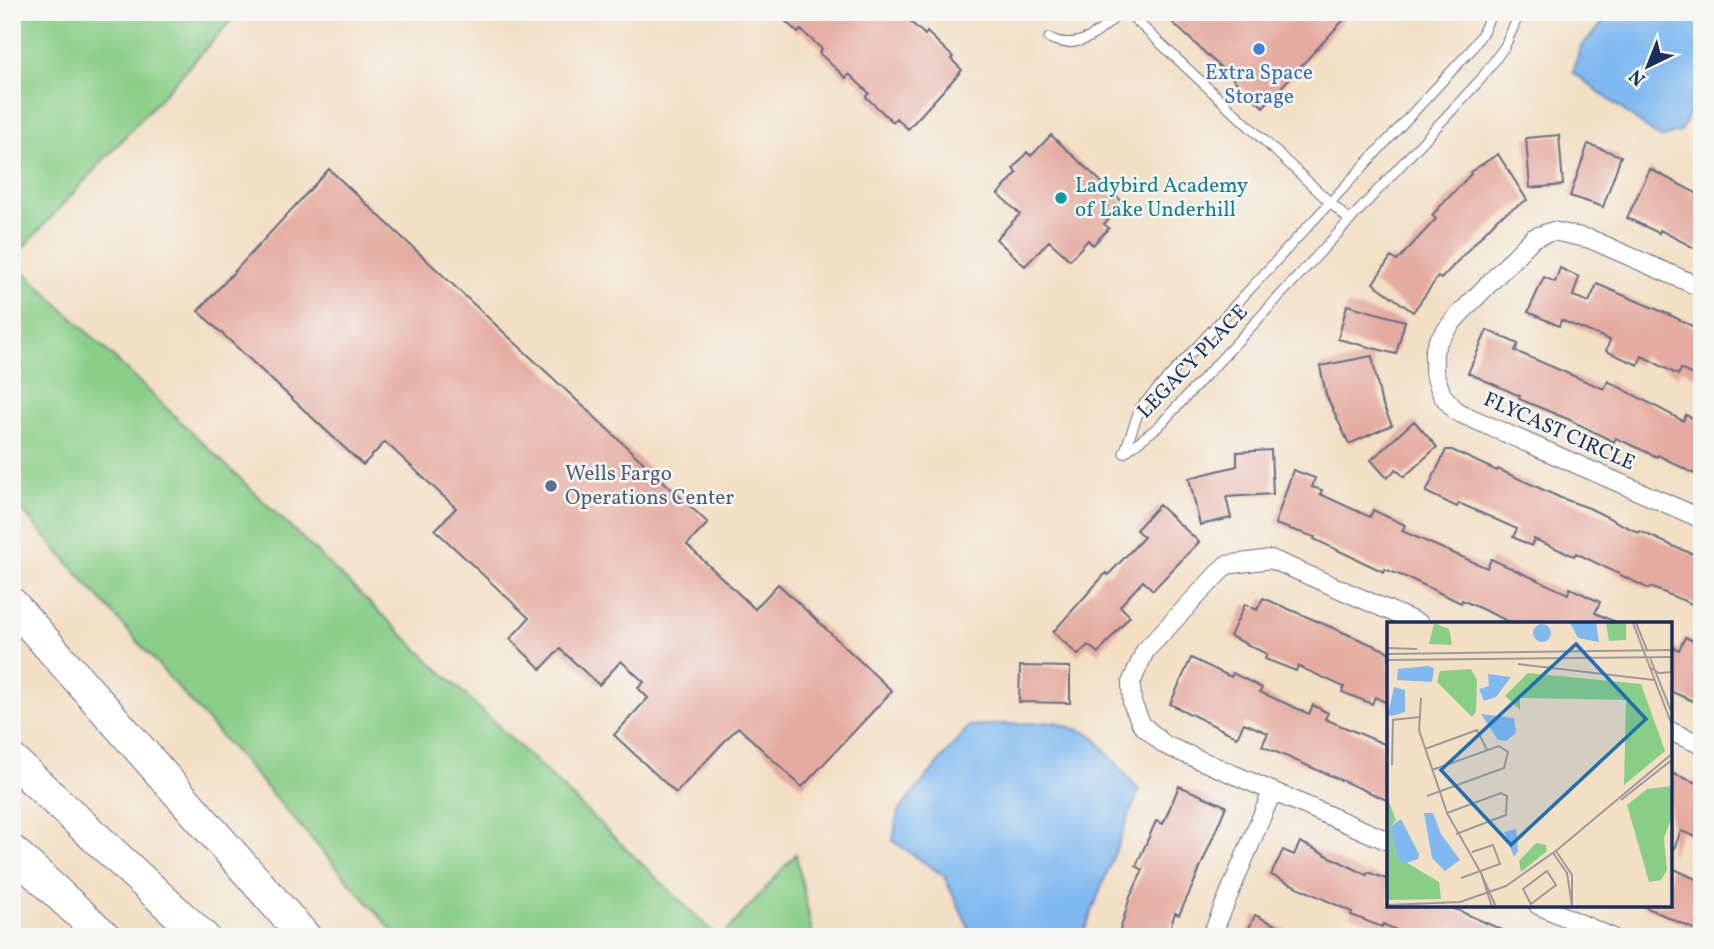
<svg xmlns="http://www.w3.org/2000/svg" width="1714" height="949" viewBox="0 0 1714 949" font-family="Vollkorn,serif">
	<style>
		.green { fill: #89ce87; stroke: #527e72; stroke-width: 2 }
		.water { fill: #80b9f1; stroke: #4e74a8; stroke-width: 2 }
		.building { fill: #e5aba0 }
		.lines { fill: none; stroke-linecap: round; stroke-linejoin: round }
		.lane-casing { stroke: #676d82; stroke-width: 11 }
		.street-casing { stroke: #676d82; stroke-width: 20 }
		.highway-casing { stroke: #676d82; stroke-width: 34 }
		.lane { stroke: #fff; stroke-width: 9 }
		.street { stroke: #fff; stroke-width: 18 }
		.highway { stroke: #fff; stroke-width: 32 }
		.shop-dot { fill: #3f7fe0; stroke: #f6f6f2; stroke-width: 2.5 }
		.culture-dot { fill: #0f9aa8; stroke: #f6f6f2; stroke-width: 2.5 }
		.service-dot { fill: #5c6f8a; stroke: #f6f6f2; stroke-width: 2.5 }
		.labels { text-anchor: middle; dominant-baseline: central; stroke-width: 5; stroke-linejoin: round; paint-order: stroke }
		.shop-label { font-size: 21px; fill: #366cbe; stroke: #f6f6f2 }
		.culture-label { font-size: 21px; fill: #0d838f; stroke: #f6f6f2; text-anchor: start }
		.street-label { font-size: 21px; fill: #1b2f5e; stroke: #f6f6f2 }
		.service-label { font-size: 21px; fill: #4e5e75; stroke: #f6f6f2; text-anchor: start }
		.inset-road { fill: none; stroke: #9d999b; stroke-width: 2 }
		.view { fill: #1f6fb2; fill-opacity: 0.15; stroke: #1f6fb2; stroke-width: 3.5 }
		.inset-edge { fill: none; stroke: #1b2f5e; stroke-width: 3.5 }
	</style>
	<rect width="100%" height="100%" fill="#f6f6f2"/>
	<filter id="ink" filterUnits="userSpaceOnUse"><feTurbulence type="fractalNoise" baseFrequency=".0143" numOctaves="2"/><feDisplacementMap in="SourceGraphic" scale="14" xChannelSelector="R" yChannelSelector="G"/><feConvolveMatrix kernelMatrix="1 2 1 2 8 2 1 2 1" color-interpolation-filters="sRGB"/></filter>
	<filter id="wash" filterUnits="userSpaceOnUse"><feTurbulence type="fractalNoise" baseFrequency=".00686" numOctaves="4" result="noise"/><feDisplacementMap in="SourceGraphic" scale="28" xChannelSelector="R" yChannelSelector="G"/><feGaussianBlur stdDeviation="1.57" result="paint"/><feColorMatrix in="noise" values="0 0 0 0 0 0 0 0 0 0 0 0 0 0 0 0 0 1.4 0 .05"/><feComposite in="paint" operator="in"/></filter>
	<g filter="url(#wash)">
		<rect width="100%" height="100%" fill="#f3dfc4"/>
		<path class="green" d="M12,12H239L12,260L718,937H398L12,499Z
			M796,854L813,937H722Z"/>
		<path class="water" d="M1613,12H1702V87L1681,131L1660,138L1573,72L1580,48Z
			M1054,722L1091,734L1139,790L1082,937H973L944,876L893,841L898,812L969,726Z"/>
		<g id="blocks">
			<path class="building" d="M776,12H900L925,35L927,32L953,57L951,59L962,70L908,129L896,118L893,122L866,97L869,93L849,74L846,78L819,53L822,49L801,30L798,33Z
				M1183,12H1351L1263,107L1173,23Z
				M1051,135L1124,203L1104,224L1109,228L1093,245L1088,240L1070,260L1049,241L1025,266L996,239L1020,214L998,194L1017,173L1013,169L1027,152L1031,156Z
				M1559,135L1563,185L1530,188L1526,138Z
				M1588,144L1621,156L1603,207L1570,196Z
				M1498,154L1527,200L1498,218L1441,279L1438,277L1413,312L1373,283L1391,257L1397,261L1436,219L1432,215L1471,174L1470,172Z
				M329,169L708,523L687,545L755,609L778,584L892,691L802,787L738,727L676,793L614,735L648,698L638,688L644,682L621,661L599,685L560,649L541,669L510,639L529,618L435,530L456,508L385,442L363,465L198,311Z
				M1650,169L1702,196V238L1696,249L1660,230L1659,233L1627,218Z
				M1560,268L1579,277L1573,296L1589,302L1597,284L1670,315L1702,331V380L1681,369L1678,375L1642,356L1638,365L1606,351L1610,340L1561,320L1559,326L1528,312L1544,277L1555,282Z
				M1347,305L1405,321L1396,354L1338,339Z
				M1487,330L1518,344L1515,351L1604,389L1608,381L1683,421L1686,415L1702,424V459L1694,474L1658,455L1657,457L1616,438L1614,442L1570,420L1519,399L1520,396L1468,373Z
				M1372,356L1381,401L1392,425L1349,444L1326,395L1320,366Z
				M1414,421L1437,447L1404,477L1396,469L1387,478L1371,460Z
				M1271,450L1273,494L1226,497L1231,518L1200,525L1189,478L1237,466V452Z
				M1446,450H1452L1497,471L1498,469L1561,498L1589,508L1639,533L1640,531L1677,548L1702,557V608L1650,587L1649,589L1576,553L1574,556L1534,539L1531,546L1513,537L1517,529L1459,503L1457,507L1426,492Z
				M1293,470L1315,478L1312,487L1322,490L1320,494L1370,517L1373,510L1405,525L1402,531L1487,568L1491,559L1568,594L1570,588L1600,602L1595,613L1620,624H1514L1462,600L1461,603L1413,580L1385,569L1384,572L1314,539L1315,537L1275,524Z
				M1159,505L1199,542L1153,590L1143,581L1120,606L1130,616L1098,653L1088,645L1078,655L1053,632L1106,573L1108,575L1144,537L1136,530Z
				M1263,598L1389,652V704L1375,697L1372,704L1342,692L1344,687L1298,666L1296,671L1265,659L1267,654L1230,636L1245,604L1257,610Z
				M1685,637L1702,645V705L1670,691V646L1679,650Z
				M1191,658L1231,677L1233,673L1262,688L1260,692L1309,714L1313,705L1328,713L1325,719L1389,746V801L1262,746L1268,733L1244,723L1237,737L1170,704Z
				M1020,666L1070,667V703L1019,702Z
				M1674,774L1702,785V839L1681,831L1671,856L1670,783Z
				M1179,786L1226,806L1193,885L1179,915L1175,913L1167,937H1118L1130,897L1143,870L1136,866L1156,821L1163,824Z
				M1300,842L1367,875L1368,872L1389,880V905H1446L1518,937H1411L1383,924L1382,927L1351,915L1352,912L1271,875L1283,850L1294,855Z
				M1670,867L1702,882V933L1641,905H1670Z
				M1255,915L1300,937H1245Z"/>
		</g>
	</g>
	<g filter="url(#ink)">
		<use href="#blocks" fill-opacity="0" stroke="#676d82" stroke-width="2"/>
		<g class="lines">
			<g class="lane-casing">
				<path id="lane" d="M1127,12L1350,221
					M1492,12L1483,32L1471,50L1140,408L1124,453L1159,426L1481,79L1505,46L1520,12
					M1049,38C1078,52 1101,32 1120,12"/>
			</g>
			<g class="street-casing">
				<path id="street" d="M1702,288L1590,239L1553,231L1533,238L1454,320L1438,341L1434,352V372L1442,395L1457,412L1702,519
					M1670,731L1702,745
					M1388,841L1165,745L1142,725L1132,703L1131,683L1145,651L1226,565L1271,559L1420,624
					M1538,905L1611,937
					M1211,937L1272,792"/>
			</g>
			<g class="highway-casing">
				<path id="highway" d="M12,604L305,937
					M12,760L203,937
					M12,851L105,937"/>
			</g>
			<use href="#lane" class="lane"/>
			<use href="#street" class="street"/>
			<use href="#highway" class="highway"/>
		</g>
	</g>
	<circle class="shop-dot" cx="1259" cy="49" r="7"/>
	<circle class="culture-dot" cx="1061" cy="198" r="7"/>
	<circle class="service-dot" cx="551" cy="486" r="7"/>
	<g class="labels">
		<g class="shop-label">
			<text x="1259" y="73">Extra Space<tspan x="1259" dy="24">Storage</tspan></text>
		</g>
		<g class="culture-label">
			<text x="1075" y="186">Ladybird Academy<tspan x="1075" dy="24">of Lake Underhill</tspan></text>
		</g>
		<g class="street-label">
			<text transform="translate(1193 362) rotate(-46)">LEGACY PLACE</text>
			<text transform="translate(1559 432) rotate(24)">FLYCAST CIRCLE</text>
		</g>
		<g class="service-label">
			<text x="565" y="474">Wells Fargo<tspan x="565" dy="24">Operations Center</tspan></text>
		</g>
	</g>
	<g transform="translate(1387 622)">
		<rect width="285" height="285" fill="#f3dfc4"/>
		<path d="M47,1L62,7L65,23L42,22ZM219,1H239V18L222,19ZM84,47L90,58L89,89L85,95L50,60L53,49ZM141,51L254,62L278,129L237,163L239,78L133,76V88L118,74ZM285,164V194L277,216L280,248L274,258L262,260L240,183L260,167ZM0,175L9,198L4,204L9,234L52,260L54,277L0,278ZM149,221L159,223L160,229L134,250L132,239Z" fill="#89ce87"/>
		<path d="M183,1H209L212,20L191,16ZM146 11a9 9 0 1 1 18 0a9 9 0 1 1-18 0ZM41,44L47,46L45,60L10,58L11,47ZM101,52L124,55L109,75L97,79L92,67L102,64ZM7,65L18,68V90L5,94L1,93ZM94,92L127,96L129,111L119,119L111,118ZM37,191H46L54,212L73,238L58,249L45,236ZM14,197L32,232L31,237L16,242L9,234L4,204ZM129,207L131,229L127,235L117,210Z" fill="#80b9f1"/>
		<path class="inset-road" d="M246,1L286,106M249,1L260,28M0,26L30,27M0,32L286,28M263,36L286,94M0,38L286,35M131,42L267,58M262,45L272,51L286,50M34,76L32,108L60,191L94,251M38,127L90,108L100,128M5,143L6,98L32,95M40,174L117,146L121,130L112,124L45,148M234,178L286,137M60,191L114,171L120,174L119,193L69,212M166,231L180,251L185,284V253L169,229M160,249L169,263L144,282L136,267ZM74,256L113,242L106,223L85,230M0,283L73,280L119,264L170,228L286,131M105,285L94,251L109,285"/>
		<path class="view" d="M189,22L259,97L124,223L54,148Z"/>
		<rect width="285" height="285" class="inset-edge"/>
	</g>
	<rect width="1714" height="949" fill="none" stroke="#f6f6f2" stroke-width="42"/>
	<g transform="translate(1648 66) rotate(223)" stroke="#f6f6f2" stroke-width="5" paint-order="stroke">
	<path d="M0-5L12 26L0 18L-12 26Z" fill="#1b2f5e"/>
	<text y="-10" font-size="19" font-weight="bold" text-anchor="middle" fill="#1b2f5e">N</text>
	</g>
</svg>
